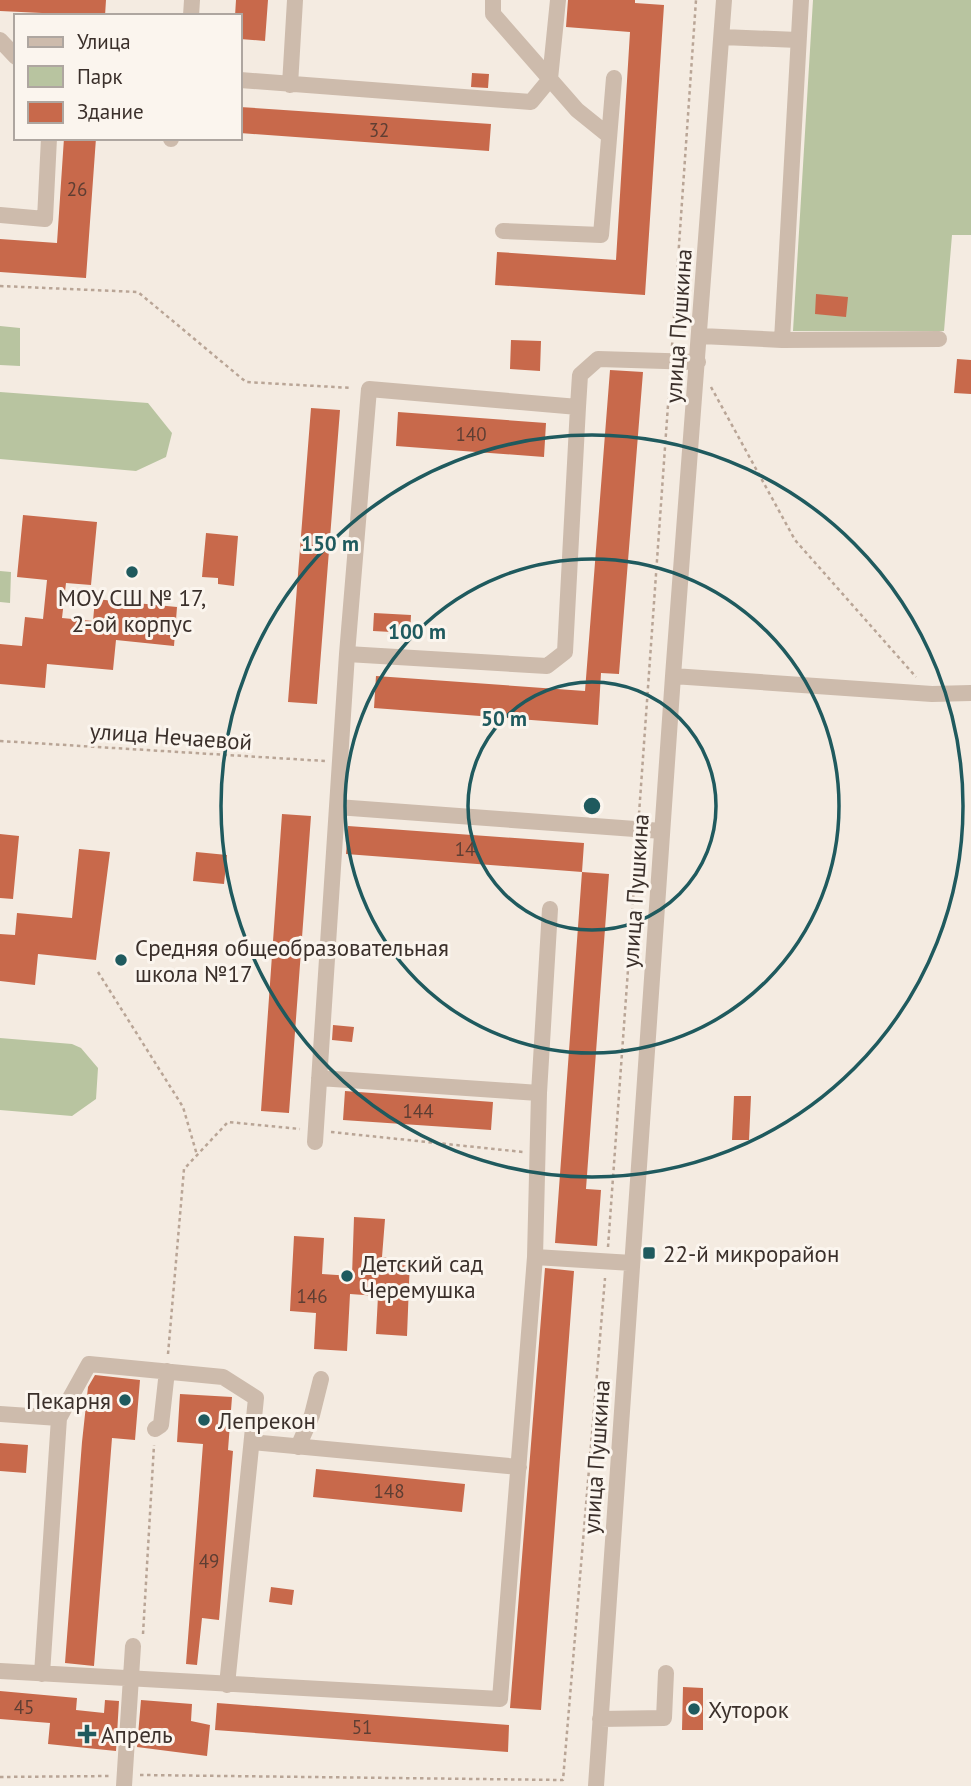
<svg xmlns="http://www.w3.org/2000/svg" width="971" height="1786" viewBox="0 0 971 1786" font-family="'PT Sans',sans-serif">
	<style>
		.green { fill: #b8c4a0 }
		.building { fill: #c8694b }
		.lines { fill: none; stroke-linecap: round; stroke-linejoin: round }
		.path { stroke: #b9a596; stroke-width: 2.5; stroke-dasharray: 3.5 3.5; stroke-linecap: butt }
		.minor { stroke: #cdbbac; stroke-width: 16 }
		.ring { fill: none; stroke: #1f5a5e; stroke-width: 3.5 }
		.poi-dot { fill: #1f5a5e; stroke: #fbf5ee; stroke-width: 2.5 }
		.labels { text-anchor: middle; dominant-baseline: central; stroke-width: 6; stroke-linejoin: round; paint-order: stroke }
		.number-label { font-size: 19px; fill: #5e3e33 }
		.street-label { font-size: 23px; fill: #3b302b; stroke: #fbf5ee }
		.poi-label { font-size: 23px; fill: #3b302b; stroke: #fbf5ee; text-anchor: start }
		.centre { fill: #1f5a5e; stroke: #fbf5ee; stroke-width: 3.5 }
		.ring-label { font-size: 21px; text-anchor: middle; font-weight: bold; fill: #1f5a5e; stroke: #fbf5ee; stroke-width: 6; stroke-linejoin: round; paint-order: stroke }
	</style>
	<rect width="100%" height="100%" fill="#f4ebe1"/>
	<path class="green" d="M813,0H971V235H952L944,331H793Z
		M0,326L20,328V366L0,365Z
		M0,392L148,403L172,433L166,457L136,471L0,459Z
		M0,571L11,572L10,603L0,602Z
		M0,1038L72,1044L81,1048L98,1068L96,1099L72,1116L0,1110Z"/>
	<path class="building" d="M0,0H106L105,16L0,11Z
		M236,0H268L265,41L240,39V16H235Z
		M568,0H635V3L664,5L645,295L495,285L497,252L616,260L630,32L566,27Z
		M472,73L489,74L488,88L471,87Z
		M240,107L491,124L489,151L240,133Z
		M64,138H96L86,278L0,272V239L57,243Z
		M816,294L848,297L846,317L815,314Z
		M511,340L541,341L540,371L510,369Z
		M957,359L971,360V394L954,393Z
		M610,370L643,372L619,674L601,673L598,725L374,708L376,676L585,691Z
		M311,408L340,410L317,704L288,702Z
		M398,412L546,423L544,457L396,446Z
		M23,515L97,522L91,585L66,583L62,618L93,621L95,599L177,607L174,646L116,640L113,670L47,664L45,688L0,684V644L22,646L25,617L43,619L47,580L17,577Z
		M206,533L238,536L234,586L218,584V578L202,577Z
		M374,613L411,615L410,633L373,631Z
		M282,814L311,816L289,1113L261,1111Z
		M348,826L584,843L582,872L346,854Z
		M0,834L19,836L13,899L0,898Z
		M79,849L110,852L96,960L38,954L35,985L0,981V934L15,935L17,913L72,918Z
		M196,852L227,855L224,884L193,881Z
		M582,872L609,874L586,1189L601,1190L597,1246L555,1243Z
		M333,1025L354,1027L352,1042L332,1040Z
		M345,1091L493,1102L491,1130L343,1120Z
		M734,1096H751L749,1140H732Z
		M354,1217L385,1219L382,1257L410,1259L407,1336L376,1334L378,1296L350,1294L347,1351L314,1349L316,1313L290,1311L294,1236L324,1238L322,1274L352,1276Z
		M545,1268L574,1271L541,1710L510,1708Z
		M95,1375L140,1380L135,1440L112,1438L94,1666L65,1663L82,1442L88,1387Z
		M180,1394L232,1397L228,1450L233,1451L219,1620L202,1618L197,1665L186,1664L203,1444L177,1442Z
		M0,1443L28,1445L26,1473L0,1471Z
		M316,1469L465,1484L462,1512L313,1497Z
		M271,1587L294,1590L292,1605L269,1602Z
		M683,1687L703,1688V1730H682Z
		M0,1691L77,1698L76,1710L104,1713L105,1700L119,1701L116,1751L48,1744L50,1723L0,1719Z
		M141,1700L192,1704L191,1721L210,1725L207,1756L137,1747Z
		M217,1703L509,1725L508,1752L215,1730Z"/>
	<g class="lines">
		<path class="path" d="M0,286L138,292L246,382L352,388
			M672,346L696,0
			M711,387L795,540L916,677
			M0,741L325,761
			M639,814L670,377
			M98,972L183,1107L197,1155
			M331,1132L523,1152
			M608,1247L637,845
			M168,1354L184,1169L228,1122L300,1129
			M143,1634L154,1445
			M140,1775L563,1780L605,1278
			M0,1777L109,1776"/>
		<path class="minor" d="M493,0V14L577,110L608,135
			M191,16L192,0
			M722,37L798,40
			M0,40L16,57
			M240,80L531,102L550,79L558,0
			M290,85L295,0
			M171,139V138
			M0,215L45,219L49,138
			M503,231L601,235L614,78
			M701,336L782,340L939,339
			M782,340L801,0
			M578,407L369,389L347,654L547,666L565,652L578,407L580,375L598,359L698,362
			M673,676L932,694L971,693
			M337,807L662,831
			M319,1078L539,1093
			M315,1142L347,654
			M535,1257L632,1263
			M0,1414L59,1418L42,1674
			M59,1418L89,1364L223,1377L256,1398L227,1685
			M155,1429L161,1425L167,1371
			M252,1442L519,1467
			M298,1447L312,1415L321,1379
			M0,1671L500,1699L535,1257L539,1093L550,909
			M600,1719L664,1718L666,1673
			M124,1786L133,1646
			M596,1786L673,676L724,0"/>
	</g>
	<g class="ring">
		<circle cx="592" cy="806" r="124"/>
		<circle cx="592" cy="806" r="247"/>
		<circle cx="592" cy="806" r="371"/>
	</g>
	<g class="poi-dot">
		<circle cx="132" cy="572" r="7"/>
		<circle cx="121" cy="960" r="7"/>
		<rect x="642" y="1246" width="14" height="14" rx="3.5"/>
		<circle cx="347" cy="1276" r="7"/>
		<circle cx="125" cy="1400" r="7"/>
		<circle cx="204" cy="1420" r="7"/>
		<circle cx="694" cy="1709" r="7"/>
		<path d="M83.5 1723.5h7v7h7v7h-7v7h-7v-7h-7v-7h7z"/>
	</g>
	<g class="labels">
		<g class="number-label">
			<text x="379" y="130">32</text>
			<text x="77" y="189">26</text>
			<text x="471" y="434">140</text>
			<text x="465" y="849">14</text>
			<text x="418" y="1111">144</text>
			<text x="312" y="1296">146</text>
			<text x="389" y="1491">148</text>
			<text x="209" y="1561">49</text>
			<text x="24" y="1707">45</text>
			<text x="362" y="1727">51</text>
		</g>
		<g class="street-label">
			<text transform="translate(678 326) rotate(-86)">улица Пушкина</text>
			<text transform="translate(171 736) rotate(4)">улица Нечаевой</text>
			<text transform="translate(635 891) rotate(-86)">улица Пушкина</text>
			<text transform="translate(596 1457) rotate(-86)">улица Пушкина</text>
		</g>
		<g class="poi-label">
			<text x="132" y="597" text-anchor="middle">МОУ СШ № 17,<tspan x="132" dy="26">2-ой корпус</tspan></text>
			<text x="135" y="947">Средняя общеобразовательная<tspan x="135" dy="26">школа №17</tspan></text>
			<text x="663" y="1253">22-й микрорайон</text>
			<text x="361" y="1263">Детский сад<tspan x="361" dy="26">Черемушка</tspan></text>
			<text x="111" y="1400" text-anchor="end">Пекарня</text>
			<text x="218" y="1420">Лепрекон</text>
			<text x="708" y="1709">Хуторок</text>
			<text x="101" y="1734">Апрель</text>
		</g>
	</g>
	<circle cx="592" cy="806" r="10" class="centre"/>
	<g class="ring-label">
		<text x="330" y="551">150 m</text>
		<text x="417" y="639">100 m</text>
		<text x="504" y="726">50 m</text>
	</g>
	<rect x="14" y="14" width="228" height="126" fill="#fbf5ee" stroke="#aea6a0" stroke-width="2"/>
	<rect x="28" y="37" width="35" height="10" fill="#cdbbac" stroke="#aea6a0" stroke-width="2"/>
	<text x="77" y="49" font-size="21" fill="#3b302b">Улица</text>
	<rect x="28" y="66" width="35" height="21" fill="#b8c4a0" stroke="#aea6a0" stroke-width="2"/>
	<text x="77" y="84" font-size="21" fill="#3b302b">Парк</text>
	<rect x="28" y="102" width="35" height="21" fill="#c8694b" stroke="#aea6a0" stroke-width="2"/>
	<text x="77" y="119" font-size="21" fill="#3b302b">Здание</text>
</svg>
